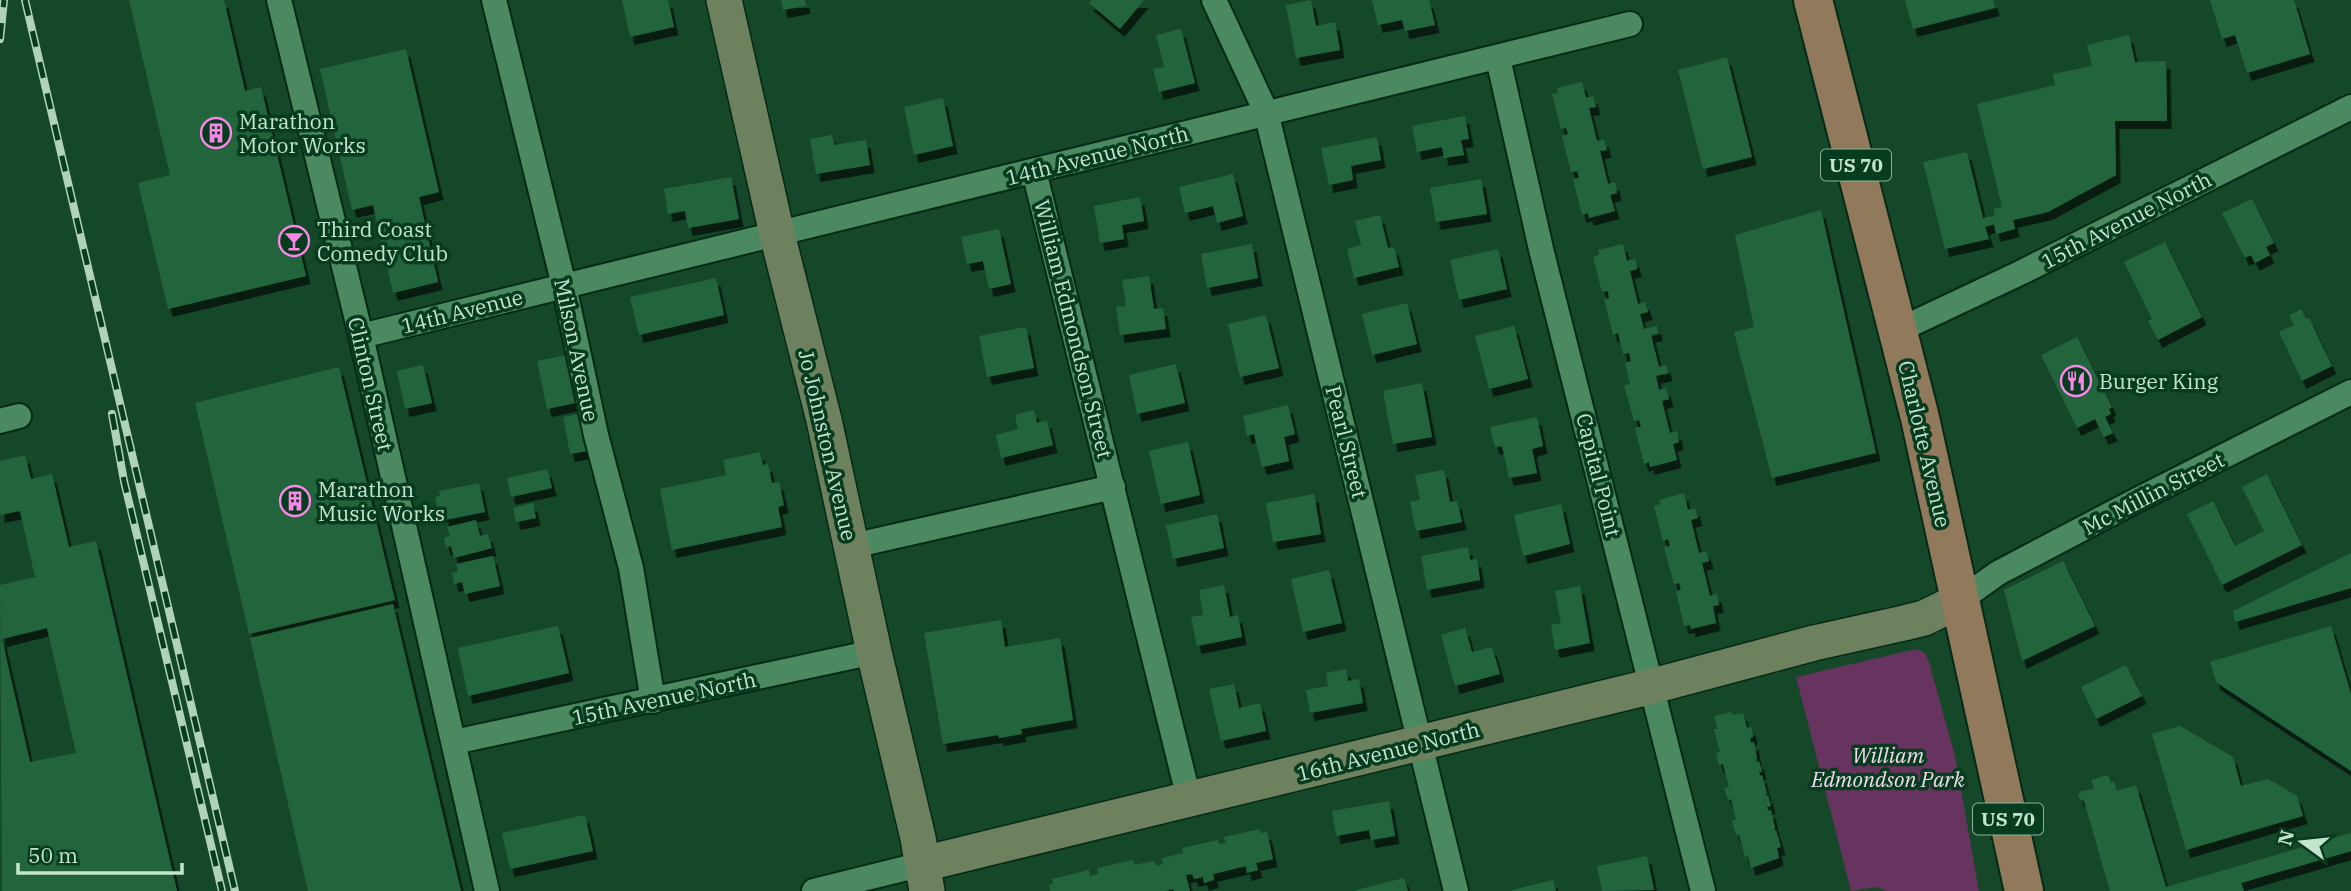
<svg xmlns="http://www.w3.org/2000/svg" width="2351" height="891" viewBox="0 0 2351 891" font-family="'IBM Plex Serif',serif">
	<style>
		.green { fill: #67335f }
		.building { fill: #24653e; fill-rule: evenodd; filter: url(#shadow) }
		.lines { fill: none; stroke-linecap: round; stroke-linejoin: round }
		.street-casing { stroke: #072a16; stroke-width: 28 }
		.secondary-casing { stroke: #072a16; stroke-width: 38 }
		.primary-casing { stroke: #072a16; stroke-width: 42 }
		.street { stroke: #4b8a60; stroke-width: 24 }
		.secondary { stroke: #6e815e; stroke-width: 35 }
		.primary { stroke: #91795c; stroke-width: 38 }
		.rail-casing { stroke: #b0d2ba; stroke-width: 8 }
		.rail { stroke: #073c1f; stroke-width: 5; stroke-dasharray: 16; stroke-linecap: butt }
		.labels { text-anchor: middle; dominant-baseline: central; stroke-width: 7; stroke-linejoin: round; paint-order: stroke }
		.shield { fill: #073c1f; stroke: #8bb299; stroke-width: 2 }
		.shield-label { font-size: 19px; font-weight: bold; fill: #c4e4cd }
		.poi-label { font-size: 21px; fill: #c4e4cd; stroke: #073c1f; text-anchor: start }
		.street-label { font-size: 21px; fill: #c4e4cd; stroke: #073c1f }
		.park-label { font-size: 21px; font-style: italic; fill: #f2dced; stroke: #073c1f }
	</style>
	<defs>
		<filter id="shadow"><feDropShadow dx="4.5" dy="8" stdDeviation="0" flood-color="#0009"/></filter>
	</defs>
	<rect width="100%" height="100%" fill="#154729"/>
	<path class="green" d="M1916,649L1925,653L1929,662L1955,756L1979,891H1887L1875,887L1851,891L1796,677Z"/>
	<path class="building" d="M129,0H224L245,91L261,87L306,276L168,309L138,183L170,175Z
		M622,0H668L674,27L630,37Z
		M781,0H805L806,6L783,10Z
		M1092,0H1144L1120,29L1089,3Z
		M1311,0L1316,26L1335,22L1340,50L1296,58L1286,5Z
		M1372,0H1429L1435,25L1405,31L1402,20L1378,25Z
		M1905,0H1993L1995,8L1913,29Z
		M2210,0H2294L2310,54L2247,73L2235,35L2222,39Z
		M1181,29L1195,83L1159,92L1153,69L1164,67L1156,35Z
		M2129,35L2135,62L2166,61L2167,121H2115L2116,175L2048,212L2013,220L2015,229L1996,234L1994,224L1985,227L1989,239L1945,249L1923,162L1967,152L1983,218L1995,216L1993,209L2002,207L1977,104L2055,85L2053,74L2092,66L2087,45Z
		M406,49L439,192L419,197L438,282L393,293L373,205L352,210L320,69Z
		M1727,57L1752,157L1703,169L1678,70Z
		M1582,82L1586,98L1593,96L1596,107L1589,108L1597,141L1604,139L1607,150L1600,151L1608,184L1615,182L1617,193L1610,195L1615,211L1589,218L1588,213L1582,215L1573,179L1579,178L1577,171L1571,172L1562,136L1568,134L1566,128L1561,129L1552,94L1558,93L1557,88Z
		M943,98L953,146L914,155L904,107Z
		M1465,116L1469,139L1461,140L1464,155L1444,158L1442,147L1417,152L1412,126Z
		M832,135L834,145L866,140L870,165L816,174L810,139Z
		M1377,137L1381,160L1351,166L1353,180L1329,185L1321,148Z
		M1233,174L1243,216L1217,223L1213,206L1185,213L1179,187Z
		M731,177L739,219L688,228L685,211L668,214L664,189Z
		M1481,179L1487,214L1436,222L1430,188Z
		M1140,197L1144,221L1122,225L1124,239L1100,243L1094,206Z
		M2252,199L2274,243L2266,247L2270,255L2255,263L2251,255L2245,258L2222,213Z
		M1821,210L1876,453L1772,478L1734,332L1754,327L1735,235Z
		M1380,215L1388,248L1394,247L1399,267L1354,278L1347,249L1361,245L1355,221Z
		M999,229L1011,284L989,289L983,261L967,264L961,237Z
		M2165,242L2202,317L2158,340L2148,321L2152,319L2124,262Z
		M1252,244L1258,278L1207,288L1201,254Z
		M1623,244L1627,261L1635,259L1637,269L1630,271L1638,304L1645,302L1648,312L1640,314L1644,329L1657,326L1658,333L1651,335L1659,367L1666,365L1668,373L1656,376L1659,390L1666,388L1669,399L1662,401L1670,433L1677,431L1679,442L1673,444L1677,460L1650,467L1649,462L1644,464L1635,428L1641,427L1639,420L1634,421L1624,385L1630,384L1625,363L1631,361L1629,353L1623,354L1618,333L1613,335L1604,299L1609,298L1608,291L1602,292L1593,257L1599,255L1598,250Z
		M1498,249L1507,289L1459,300L1450,260Z
		M1149,276L1154,309L1163,308L1166,329L1120,335L1116,307L1126,306L1122,280Z
		M716,278L724,315L639,335L630,297Z
		M1407,303L1417,344L1372,355L1362,314Z
		M2301,309L2306,319L2309,318L2332,366L2302,381L2279,332L2294,325L2289,315Z
		M1266,315L1279,368L1240,377L1228,324Z
		M1514,326L1528,379L1489,389L1475,336Z
		M1026,327L1034,368L987,377L979,336Z
		M2077,337L2112,407L2109,409L2111,414L2105,417L2113,433L2104,437L2095,419L2077,428L2041,355Z
		M566,355L575,403L547,409L537,361Z
		M1176,364L1185,403L1137,414L1129,375Z
		M423,365L432,403L405,409L397,371Z
		M339,367L395,600L249,634L195,403Z
		M1422,383L1432,437L1393,444L1383,391Z
		M1288,405L1295,434L1284,437L1289,461L1262,467L1254,434L1247,436L1243,416Z
		M1034,410L1037,423L1047,420L1053,445L1001,458L996,435L1018,429L1015,415Z
		M586,413L593,450L570,454L563,417Z
		M1537,417L1543,446L1532,449L1537,473L1509,478L1502,446L1495,447L1490,427Z
		M1188,442L1200,495L1161,504L1149,451Z
		M760,452L763,465L768,464L772,483L779,482L784,505L778,507L782,527L672,550L660,489L726,475L723,460Z
		M25,455L31,479L52,474L69,547L96,541L177,891H2L0,585L35,577L20,511L0,515V461ZM47,628L76,753L30,762L2,639Z
		M547,469L552,488L511,497L507,478Z
		M1444,470L1450,502L1457,501L1462,522L1416,531L1410,502L1420,500L1415,475Z
		M2267,474L2302,545L2222,585L2187,514L2213,501L2235,546L2264,531L2242,487Z
		M479,483L485,512L445,520L444,514L439,515L435,497L440,496L439,491Z
		M1684,493L1688,510L1695,508L1698,518L1691,520L1699,553L1706,551L1709,561L1702,563L1710,596L1717,594L1719,605L1713,606L1716,623L1691,629L1690,625L1684,626L1676,591L1681,590L1679,583L1674,584L1664,547L1670,546L1668,539L1663,541L1654,506L1660,504L1659,500Z
		M1314,494L1321,534L1273,542L1266,503Z
		M533,503L536,518L516,522L513,508Z
		M1561,504L1570,544L1523,556L1514,515Z
		M1217,514L1224,548L1173,559L1166,525Z
		M476,520L480,536L488,534L492,548L454,558L451,546L446,548L444,538L450,536L447,527Z
		M1468,547L1470,560L1477,559L1480,580L1427,590L1421,556Z
		M2351,553V588L2235,622L2233,611Z
		M493,556L500,586L465,594L462,582L454,584L452,573L458,572L456,564Z
		M2063,561L2095,626L2022,661L2004,590Z
		M1329,570L1342,623L1303,632L1291,579Z
		M1224,585L1230,617L1238,615L1242,637L1197,646L1191,617L1203,615L1199,590Z
		M1580,586L1590,643L1555,650L1551,625L1561,623L1555,591Z
		M393,604L461,891H308L250,638Z
		M1001,620L1005,647L1060,638L1073,720L1021,729L1022,734L999,738L998,735L943,744L924,633Z
		M558,626L569,673L468,696L458,648Z
		M2331,626L2351,694V771L2216,682L2210,662Z
		M1465,628L1472,652L1492,647L1500,674L1455,686L1441,635Z
		M2126,665L2142,696L2096,719L2081,687Z
		M1346,669L1348,681L1359,679L1363,703L1310,713L1306,690L1328,686L1326,673Z
		M1234,684L1239,708L1260,703L1266,731L1221,741L1209,689Z
		M1731,712L1732,715L1743,713L1747,728L1751,727L1753,737L1750,738L1751,743L1754,742L1757,758L1756,762L1759,761L1762,772H1759L1760,776L1762,775L1767,793L1765,796L1768,795L1771,806L1767,807L1768,811L1771,810L1775,828L1774,831L1776,830L1781,847L1777,848L1779,858L1751,868L1748,856L1745,857L1739,834L1736,835L1732,821L1736,820L1731,799L1728,800L1724,788L1729,787L1723,764L1719,765L1716,753L1720,752L1714,729H1718L1714,716Z
		M2180,726L2233,757L2241,786L2268,779L2297,796L2303,816L2186,850L2152,734Z
		M2108,775L2111,783L2114,782L2117,791L2136,785L2166,887L2351,833V851L2241,883L2244,891H2110L2084,801L2079,798L2078,794L2081,791L2094,789L2091,780Z
		M1389,801L1395,836L1371,840L1369,830L1336,836L1332,811Z
		M585,815L593,851L510,869L502,833Z
		M1260,829L1261,833L1267,832L1273,859L1256,863L1258,870L1247,873L1246,866L1213,874L1214,880L1204,883L1203,877L1194,879L1192,874L1186,875L1190,891H1174L1173,889L1165,891H1050L1049,885L1053,884L1052,879L1089,870L1090,876L1098,874L1097,868L1133,860L1134,865L1154,861L1156,866L1163,864L1162,858L1183,853L1182,848L1218,840L1219,844L1226,843L1224,837Z
		M1647,856L1654,890L1602,891L1597,866Z
		M1404,878L1408,891H1356V890Z
		M1553,880L1556,891H1512V890Z"/>
	<g class="lines">
		<g class="street-casing">
			<path id="street" d="M279,0L361,336L487,891
				M494,0L564,286L596,435L631,568L653,701
				M1214,0L1266,112L1456,891
				M1498,58L1541,249L1703,891
				M1034,171L1189,799
				M1899,330L2020,273L2351,107
				M361,336L1630,24
				M0,421L19,416
				M852,546L1113,487
				M1959,601L1998,573L2137,500L2351,392
				M454,742L874,652
				M814,891L923,864"/>
		</g>
		<g class="secondary-casing">
			<path id="secondary" d="M724,0L777,234L824,420L874,652L918,838L927,891
				M923,864L1653,686L1814,643L1904,623L1924,618L1959,601"/>
		</g>
		<g class="primary-casing">
			<path id="primary" d="M1813,0L1920,418L2024,891"/>
		</g>
		<use href="#street" class="street"/>
		<use href="#secondary" class="secondary"/>
		<use href="#primary" class="primary"/>
		<g class="rail-casing">
			<path id="rail" d="M25,0L235,891
				M0,39L4,0
				M112,414L124,481L222,891"/>
		</g>
		<use href="#rail" class="rail"/>
	</g>
	<defs>
		<g id="building-ring" transform="scale(1.575)"><circle r="9.5" fill="#073c1f" stroke="#fa87e7" stroke-width="1.5"/><path d="M-4-6H4V6H1V3H-1V6H-4ZM-2.5-4.3h1.7v1.8h-1.7ZM.8-4.3h1.7v1.8H.8ZM-2.5-1h1.7V.8h-1.7ZM.8-1h1.7V.8H.8Z" fill="#fa87e7"/></g>
		<g id="bar-ring" transform="scale(1.575)"><circle r="9.5" fill="#073c1f" stroke="#fa87e7" stroke-width="1.5"/><path d="M-6-5H6L.8 .8V4.5H3.5V6h-7V4.5H-.8V.8Z" fill="#fa87e7"/></g>
		<g id="restaurant-ring" transform="scale(1.575)"><circle r="9.5" fill="#073c1f" stroke="#fa87e7" stroke-width="1.5"/><path d="M-5-6h1v4h1v-4h1v4h1v-4h1v5L-1.5 .5V6h-2V.5L-5-1ZM5-6V6H3V1.5H1.5Q1.5-4 5-6Z" fill="#fa87e7"/></g>
	</defs>
	<g fill-rule="evenodd">
		<use href="#building-ring" x="216" y="133"/>
		<use href="#bar-ring" x="294" y="241"/>
		<use href="#restaurant-ring" x="2076" y="381"/>
		<use href="#building-ring" x="295" y="501"/>
	</g>
	<g class="labels">
		<g class="shield">
			<rect x="1821" y="149.5" width="70" height="31" rx="5"/>
			<rect x="1973" y="803.5" width="70" height="31" rx="5"/>
		</g>
		<g class="shield-label">
			<text x="1856" y="165">US 70</text>
			<text x="2008" y="819">US 70</text>
		</g>
		<g class="poi-label">
			<text x="239" y="121">Marathon<tspan x="239" dy="24">Motor Works</tspan></text>
			<text x="317" y="229">Third Coast<tspan x="317" dy="24">Comedy Club</tspan></text>
			<text x="2099" y="381">Burger King</text>
			<text x="318" y="489">Marathon<tspan x="318" dy="24">Music Works</tspan></text>
		</g>
		<g class="street-label">
			<text transform="translate(1097 155) rotate(-14)">14th Avenue North</text>
			<text transform="translate(2126 220) rotate(-27)">15th Avenue North</text>
			<text transform="translate(462 311) rotate(-14)">14th Avenue</text>
			<text transform="translate(1074 329) rotate(76)">William Edmondson Street</text>
			<text transform="translate(577 350) rotate(78)">Milson Avenue</text>
			<text transform="translate(371 384) rotate(77)">Clinton Street</text>
			<text transform="translate(1347 442) rotate(76)">Pearl Street</text>
			<text transform="translate(1925 444) rotate(77)">Charlotte Avenue</text>
			<text transform="translate(828 445) rotate(77)">Jo Johnston Avenue</text>
			<text transform="translate(1599 475) rotate(76)">Capital Point</text>
			<text transform="translate(2153 493) rotate(-27)">Mc Millin Street</text>
			<text transform="translate(664 698) rotate(-12)">15th Avenue North</text>
			<text transform="translate(1388 751) rotate(-14)">16th Avenue North</text>
		</g>
		<g class="park-label">
			<text x="1888" y="755">William<tspan x="1888" dy="24">Edmondson Park</tspan></text>
		</g>
	</g>
	<g transform="translate(2302 842) rotate(285)" stroke="#073c1f" stroke-width="5" paint-order="stroke">
	<path d="M0-5L12 26L0 18L-12 26Z" fill="#c4e4cd"/>
	<text y="-10" font-size="19" font-weight="bold" text-anchor="middle" fill="#c4e4cd">N</text>
	</g>
	<path d="M18 863v10h164v-10" fill="none" stroke="#c4e4cd" stroke-width="3.5"/>
	<text x="28" y="863" font-size="21" fill="#c4e4cd" stroke="#073c1f" stroke-width="5" paint-order="stroke">50 m</text>
</svg>
